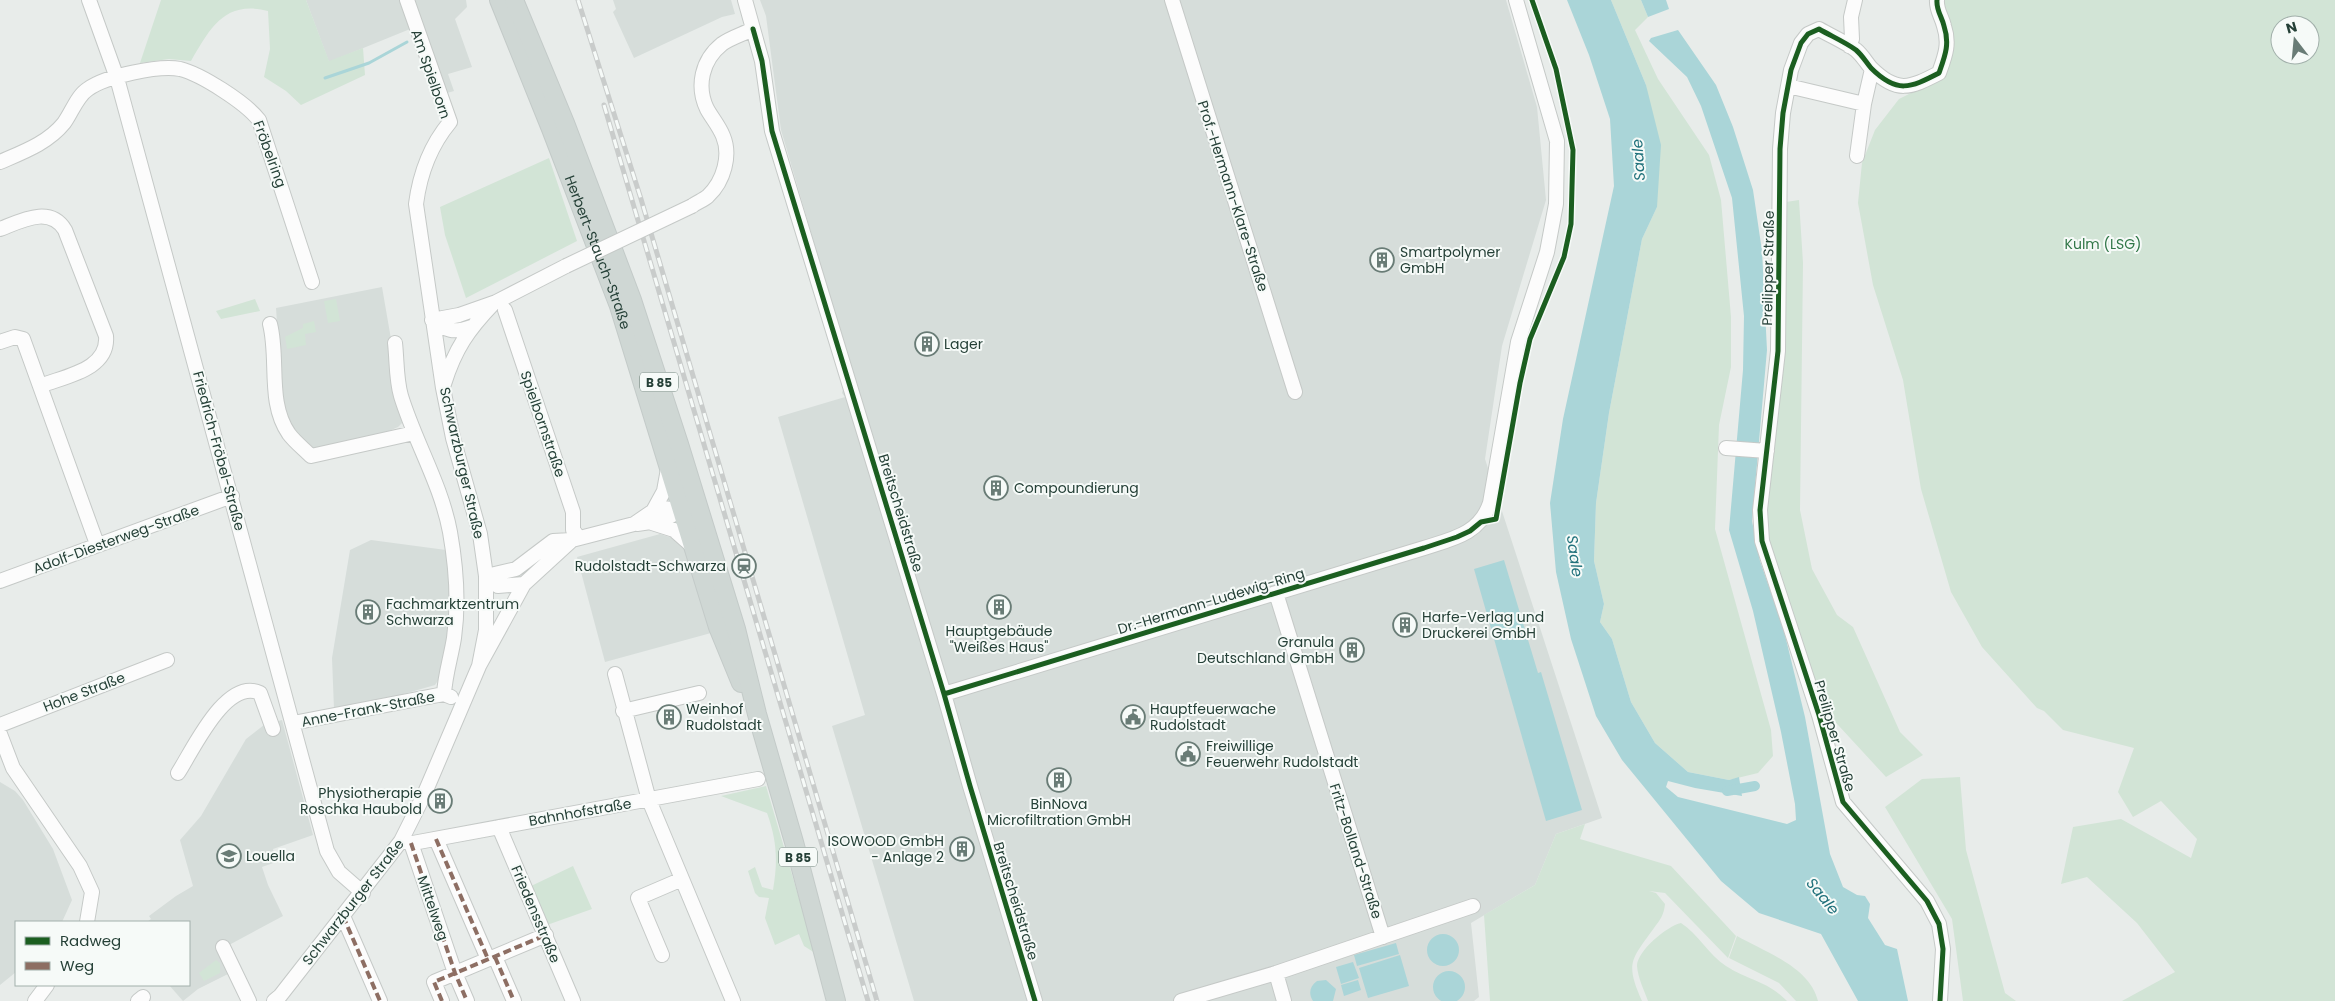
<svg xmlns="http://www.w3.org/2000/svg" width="2335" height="1001" viewBox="0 0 2335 1001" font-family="Poppins,sans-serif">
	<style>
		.built { fill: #d6ddda }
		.green { fill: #d2e4d6; fill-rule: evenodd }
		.water { fill: #aad5d8 }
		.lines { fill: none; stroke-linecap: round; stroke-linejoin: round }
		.stream { stroke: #aad5d8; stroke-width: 3 }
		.canal { stroke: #aad5d8; stroke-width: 10 }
		.minor-casing { stroke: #c5c9c7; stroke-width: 16 }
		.major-casing { stroke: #c3cac8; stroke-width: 20 }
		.minor { stroke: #fcfcfc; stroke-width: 14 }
		.major { stroke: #cfd7d4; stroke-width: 18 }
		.rail-casing { stroke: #c9cccb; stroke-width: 5 }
		.rail { stroke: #f6faf8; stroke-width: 3; stroke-dasharray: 9; stroke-linecap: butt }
		.minor-bridge-casing { stroke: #c5c9c7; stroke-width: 16; stroke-linecap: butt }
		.minor-bridge { stroke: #fcfcfc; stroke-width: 14 }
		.quiet { stroke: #8d6e63; stroke-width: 4; stroke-dasharray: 8 4; stroke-linecap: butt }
		.cycleway-casing { stroke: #f6faf8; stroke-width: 8 }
		.cycleway { stroke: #1b5e20; stroke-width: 5 }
		.labels { text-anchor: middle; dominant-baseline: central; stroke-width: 4; stroke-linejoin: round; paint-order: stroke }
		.shield { fill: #f6faf8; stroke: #647871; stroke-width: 1 }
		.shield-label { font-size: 12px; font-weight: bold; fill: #254037 }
		.street-label { font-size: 14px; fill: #254037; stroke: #f6faf8 }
		.park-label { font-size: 14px; fill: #307647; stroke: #f6faf8 }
		.poi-label { font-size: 14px; fill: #254037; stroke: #f6faf8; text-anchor: start }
		.water-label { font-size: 15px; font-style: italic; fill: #20717b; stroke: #f6faf8 }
	</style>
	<rect width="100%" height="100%" fill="#e8ecea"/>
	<path class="built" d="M306,0H466L467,7L455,19L472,67L448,74L454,91L440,95L415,27L329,62Z
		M613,0H731L735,14L722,17L634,58L613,12L616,9Z
		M760,0H1506L1537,107L1546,200L1502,346L1485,459L1602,818L1556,834L1535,885L1471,923L1479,997L1474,1001H914L832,726L865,715L778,417L845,397L842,393L850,365L781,130L766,16Z
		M382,287L405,420L398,427L389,431L325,448L310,450L296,437L283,408L276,308Z
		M660,534L675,539L686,551L711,633L605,662L577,557Z
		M371,540L446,550L450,572V620L445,650L439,679L435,685L386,699L334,709L332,658L350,550Z
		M282,720L313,835L273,849L276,862L262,867L268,885L283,916L229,945L230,973L198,989L183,1001L169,985H189V922H147L151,919L149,916L176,896L193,886L180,840L201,816L246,739L264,725Z
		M0,782L15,791L23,800L53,849L72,900L62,922H16V972L0,985Z"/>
	<path class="green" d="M161,0H306L329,61L363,48L365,75L301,105L286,91L264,77L270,49L268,11C224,0 210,29 191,61L169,59L140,63Z
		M1611,0H1641L1648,17L1635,30L1658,79L1709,155L1721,200L1731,317V367L1719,425L1715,529L1771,730L1773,756L1758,773L1729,780L1688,772L1655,743L1631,702L1612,639L1600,622L1604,604L1594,561L1596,503L1609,413L1642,239L1657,207L1646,85Z
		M1940,0H2335V1001H2122L2175,972L2137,923L2087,877L2061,884L2073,827L2121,819L2191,858L2197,839L2161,801L2133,817L2118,792L2134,748L2063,730L2044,711L2037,708L1982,647L1951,592L1921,489L1903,380L1873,285L1858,203L1862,163L1875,130L1899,99L1933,82L1946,72ZM2280,25H2310V55H2280Z
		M549,158L577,241L466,298L445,235L440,207Z
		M1799,200L1803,263L1800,510L1812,569L1837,615L1853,627L1900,732L1923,755L1886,777L1827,713L1772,557L1766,521L1771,451L1785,349L1786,202Z
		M255,299L260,311L221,319L216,311Z
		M336,299L340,321L328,323L324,301Z
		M314,321L316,332L305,334L306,345L287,349L285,337L303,328V324Z
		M1960,777L1966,850L2005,993L2016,1001H1963L1952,919L1885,807L1922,779Z
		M766,786L815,953L804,946L799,934L775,945L765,918L769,898L759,897L755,893L748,871L755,867L762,887L773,890C778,861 777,841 767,813L721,796Z
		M1585,824L1580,839L1671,866L1736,936L1728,958L1665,893L1649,891L1656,893L1665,904C1664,915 1660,920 1654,928C1631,960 1625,963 1642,1001H1490L1484,915L1535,885L1556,834Z
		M573,866L592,909L547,925L529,887Z
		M1681,923C1698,934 1709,955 1726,966C1749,981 1766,980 1787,1001H1648C1644,990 1638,978 1637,966C1637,951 1667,926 1681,923Z
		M1737,936C1765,952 1810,967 1818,1001H1796L1779,983L1729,958Z
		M216,960L220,963V973L204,981L199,973Z"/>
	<path class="water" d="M1567,0H1611L1646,85L1661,145L1657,207L1642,239L1609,413L1596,503L1594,561L1604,604L1600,622L1612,639L1631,702L1655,743L1688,772L1729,780L1739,777L1742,796L1695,788L1668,781L1666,787L1678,797L1787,824L1796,820L1795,804L1781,732L1753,611L1729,530L1743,370L1744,316L1732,198L1701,106L1687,77L1649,41L1651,38L1678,30L1716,85L1733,127L1753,190L1762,251L1767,350L1752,521L1760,561L1783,627L1805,717L1830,854L1843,887L1857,895L1865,896L1870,904L1868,918L1885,945L1897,949L1908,1001H1858L1821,934L1759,913L1721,881L1622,760L1596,716L1571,639L1556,572L1550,503L1563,419L1614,186L1610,119L1589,55Z
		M1641,0H1666L1669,9L1648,17Z
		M1504,560L1538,673L1541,672L1582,810L1546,821L1474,569Z
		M1427 950a16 16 0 1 1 32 0a16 16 0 1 1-32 0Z
		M1396,943L1399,954L1357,966L1354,955Z
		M1400,955L1409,986L1368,998L1359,968Z
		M1353,962L1359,978L1341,984L1336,967Z
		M1433 987a16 16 0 1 1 32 0a16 16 0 1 1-32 0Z
		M1326,980L1336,989L1333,1001H1313C1308,993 1310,986 1317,981Z
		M1358,980L1361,990L1344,996L1341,985Z"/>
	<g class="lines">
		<path class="stream" d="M325,78L369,63L407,42"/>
		<path class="canal" d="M1727,791L1755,786"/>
		<g class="minor-casing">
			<path id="minor" d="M89,0L117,78L327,851L339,872L363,893
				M407,0L450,122C430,146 420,173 416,204L443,388L453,438L480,534L486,576V630L479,666
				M745,0L762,61L772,131L944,694L970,786L1035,1001
				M1172,0L1295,392
				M1937,0C1936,10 1942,17 1944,26C1950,44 1945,56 1939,73C1910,88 1897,94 1871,68C1866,62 1862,55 1856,50C1845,42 1831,36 1819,29L1808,34L1801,43L1791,70L1783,113L1780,149L1778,351L1760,510L1762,541L1819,715L1843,802L1927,901L1939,924L1943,949L1940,1001
				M1849,46L1852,39L1851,17L1855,0
				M1788,86L1864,104
				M1857,156L1864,104L1872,69
				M0,162C23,152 48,143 64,123C72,112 77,96 88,89C106,76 159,65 180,69C201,74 246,103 259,120L312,282
				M692,206C697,202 704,200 708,196C724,181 731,155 723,136C719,126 712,118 707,109C696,86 702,60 722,44C730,38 743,34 753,29
				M0,229C21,221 50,205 65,230L106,336C109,370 65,376 40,386
				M505,310L573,512V530L579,538
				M432,320L459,315L496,302L566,266
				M432,320C446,331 454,333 471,327
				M270,324C279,359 267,403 289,434C295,442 304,449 311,456L414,433
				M0,342L15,337L23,339L97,544
				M395,343C397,360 396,379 401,396C415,442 441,484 450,532C456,566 459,603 454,638C451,657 445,675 444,694
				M444,384C455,349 468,330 493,304
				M1726,448L1767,451
				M653,511L664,491L668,469
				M652,523L674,530L691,545
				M637,524L664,520L681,510
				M486,576L516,569L553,541L572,540
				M486,576L498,586L524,584
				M0,581L232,496
				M1276,593L1383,937
				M615,674L649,800L733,1001
				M944,694L1424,548C1452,539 1480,534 1490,503L1518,342L1547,252L1556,204L1557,141L1516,0
				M623,711L699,693
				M293,723L428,697L444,694L451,697
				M0,725L167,660
				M0,734L13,768L80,866L92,892L87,922
				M178,773C193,750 226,677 260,693L273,729
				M499,827L573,1001
				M436,839L488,959
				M401,841L413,843L758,779
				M411,843L455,973L467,1001
				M343,916L380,1001
				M223,947L249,1001
				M662,955L638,898L680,880
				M495,957L514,1001
				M1276,973L1284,1001
				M35,1001L47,985
				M138,1001L143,997
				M274,1001L280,996L401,841L424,795L479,666L524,584L572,540L634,524L653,511L662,508L681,510
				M442,1001L434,982L546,935
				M1181,1001L1276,973L1473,906"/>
		</g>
		<g class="major-casing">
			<g id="major">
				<path id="s1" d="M499,0L551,129L619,306L718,627L741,683"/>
				<path d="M514,0L565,123L632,300L679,444L736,629L757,714L794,842L836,1001"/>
			</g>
		</g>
		<use href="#minor" class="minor"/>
		<use href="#major" class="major"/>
		<g class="rail-casing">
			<path id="rail" d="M578,0L641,199L877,1001
				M604,105L868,1001"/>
		</g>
		<use href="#rail" class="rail"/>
		<g class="minor-bridge-casing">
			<path id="minor-bridge" d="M566,266L692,206"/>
		</g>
		<use href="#minor-bridge" class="minor-bridge"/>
		<path class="quiet" d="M436,839L488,959
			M411,843L455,973L467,1001
			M343,916L380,1001
			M495,957L514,1001
			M442,1001L434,982L546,935"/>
		<g class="cycleway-casing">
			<path id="cycleway" d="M1937,0C1936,10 1942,17 1944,26C1950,44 1945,56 1939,73C1910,88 1897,94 1871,68C1866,62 1862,55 1856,50C1845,42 1831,36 1819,29L1808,34L1801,43L1791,70L1783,113L1780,149L1778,351L1760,510L1762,541L1819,715L1843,802L1927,901L1939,924L1943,949L1940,1001
				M753,29L762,61L772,131L944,694L970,786L1035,1001
				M944,694L1424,548L1457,537L1470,531L1481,522L1496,519L1520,383L1530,339L1564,257L1571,224L1573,150L1556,69L1532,0"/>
		</g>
		<use href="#cycleway" class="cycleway"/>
	</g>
	<defs>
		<g id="building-ring" transform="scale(1.25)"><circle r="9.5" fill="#f6faf8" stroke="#697c76" stroke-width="1.5"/><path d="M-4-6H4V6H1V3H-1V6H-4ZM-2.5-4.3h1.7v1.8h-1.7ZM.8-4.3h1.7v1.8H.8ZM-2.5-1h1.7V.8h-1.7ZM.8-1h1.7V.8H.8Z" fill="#697c76"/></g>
		<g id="station-ring" transform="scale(1.25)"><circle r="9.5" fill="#f6faf8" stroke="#697c76" stroke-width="1.5"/><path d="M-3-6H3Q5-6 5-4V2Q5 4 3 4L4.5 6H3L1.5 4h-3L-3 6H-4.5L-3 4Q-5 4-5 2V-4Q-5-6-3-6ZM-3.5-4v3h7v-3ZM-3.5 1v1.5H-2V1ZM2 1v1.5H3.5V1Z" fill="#697c76"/></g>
		<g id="civic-ring" transform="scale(1.25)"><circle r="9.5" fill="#f6faf8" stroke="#697c76" stroke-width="1.5"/><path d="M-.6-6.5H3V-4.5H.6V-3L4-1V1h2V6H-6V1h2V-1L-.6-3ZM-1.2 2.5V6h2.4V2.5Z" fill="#697c76"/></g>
		<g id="school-ring" transform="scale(1.25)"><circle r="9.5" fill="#f6faf8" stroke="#697c76" stroke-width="1.5"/><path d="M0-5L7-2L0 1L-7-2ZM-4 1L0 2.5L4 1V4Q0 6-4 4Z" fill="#697c76"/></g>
	</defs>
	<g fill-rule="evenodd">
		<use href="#building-ring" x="1382" y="260"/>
		<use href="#building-ring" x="927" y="344"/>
		<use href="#building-ring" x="996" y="488"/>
		<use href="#station-ring" x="744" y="566"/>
		<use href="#building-ring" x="999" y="607"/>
		<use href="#building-ring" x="368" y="612"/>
		<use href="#building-ring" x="1405" y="625"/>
		<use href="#building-ring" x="1352" y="650"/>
		<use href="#building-ring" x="669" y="717"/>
		<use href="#civic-ring" x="1133" y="717"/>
		<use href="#civic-ring" x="1188" y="754"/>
		<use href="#building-ring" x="1059" y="780"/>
		<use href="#building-ring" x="440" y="801"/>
		<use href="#building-ring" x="962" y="849"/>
		<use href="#school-ring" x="229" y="856"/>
	</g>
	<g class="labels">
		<g class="shield">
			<rect x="640" y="372.5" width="38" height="19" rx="4"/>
			<rect x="779" y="847.5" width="38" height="19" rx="4"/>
		</g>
		<g class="shield-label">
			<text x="659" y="382">B 85</text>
			<text x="798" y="857">B 85</text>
		</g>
		<g class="street-label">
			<text transform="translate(431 74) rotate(71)">Am Spielborn</text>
			<text transform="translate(270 154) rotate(70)">Fröbelring</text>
			<text transform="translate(1233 196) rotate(72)">Prof.-Hermann-Klare-Straße</text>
			<text stroke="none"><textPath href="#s1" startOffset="271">Herbert-Stauch-Straße</textPath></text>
			<text transform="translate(1768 268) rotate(-89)">Preilipper Straße</text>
			<text transform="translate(543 424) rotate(71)">Spielbornstraße</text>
			<text transform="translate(219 451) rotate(75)">Friedrich-Fröbel-Straße</text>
			<text transform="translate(462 463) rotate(77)">Schwarzburger Straße</text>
			<text transform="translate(901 513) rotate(73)">Breitscheidstraße</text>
			<text transform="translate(116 539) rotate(-20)">Adolf-Diesterweg-Straße</text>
			<text transform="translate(1211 601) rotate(-17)">Dr.-Hermann-Ludewig-Ring</text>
			<text transform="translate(84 692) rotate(-21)">Hohe Straße</text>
			<text transform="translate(368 709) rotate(-11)">Anne-Frank-Straße</text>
			<text transform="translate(1835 736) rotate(74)">Preilipper Straße</text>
			<text transform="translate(580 812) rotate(-10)">Bahnhofstraße</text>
			<text transform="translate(1356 851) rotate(72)">Fritz-Bolland-Straße</text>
			<text transform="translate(1016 901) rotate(73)">Breitscheidstraße</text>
			<text transform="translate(353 902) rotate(-52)">Schwarzburger Straße</text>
			<text transform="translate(433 908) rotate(71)">Mittelweg</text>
			<text transform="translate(536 914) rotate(67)">Friedensstraße</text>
		</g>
		<g class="park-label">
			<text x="2103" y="244">Kulm (LSG)</text>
		</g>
		<g class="poi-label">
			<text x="1400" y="252">Smartpolymer<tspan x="1400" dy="16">GmbH</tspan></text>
			<text x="944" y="344">Lager</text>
			<text x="1014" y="488">Compoundierung</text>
			<text x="726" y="566" text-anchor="end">Rudolstadt-Schwarza</text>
			<text x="386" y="604">Fachmarktzentrum<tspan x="386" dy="16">Schwarza</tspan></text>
			<text x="1422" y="617">Harfe-Verlag und<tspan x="1422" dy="16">Druckerei GmbH</tspan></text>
			<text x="999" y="631" text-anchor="middle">Hauptgebäude<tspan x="999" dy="16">"Weißes Haus"</tspan></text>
			<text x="1334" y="642" text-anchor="end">Granula<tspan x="1334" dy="16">Deutschland GmbH</tspan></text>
			<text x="686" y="709">Weinhof<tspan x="686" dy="16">Rudolstadt</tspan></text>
			<text x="1150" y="709">Hauptfeuerwache<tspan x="1150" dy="16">Rudolstadt</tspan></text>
			<text x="1206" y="746">Freiwillige<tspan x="1206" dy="16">Feuerwehr Rudolstadt</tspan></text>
			<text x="422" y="793" text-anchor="end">Physiotherapie<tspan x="422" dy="16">Roschka Haubold</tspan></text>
			<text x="1059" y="804" text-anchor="middle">BinNova<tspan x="1059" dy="16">Microfiltration GmbH</tspan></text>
			<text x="944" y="841" text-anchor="end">ISOWOOD GmbH<tspan x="944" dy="16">- Anlage 2</tspan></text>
			<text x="246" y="856">Louella</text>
		</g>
		<g class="water-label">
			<text transform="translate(1638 160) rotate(-94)">Saale</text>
			<text transform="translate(1575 556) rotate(82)">Saale</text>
			<text transform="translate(1823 896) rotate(51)">Saale</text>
		</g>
	</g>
	<rect x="15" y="921" width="175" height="65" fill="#f6faf8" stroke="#a2b0ab"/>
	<rect x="25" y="937" width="25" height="8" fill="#1b5e20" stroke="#a2b0ab"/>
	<text x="60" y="946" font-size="15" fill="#254037">Radweg</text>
	<rect x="25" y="962" width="25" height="8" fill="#8d6e63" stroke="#a2b0ab"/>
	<text x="60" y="971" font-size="15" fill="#254037">Weg</text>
	<g transform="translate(2295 40) rotate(344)"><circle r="24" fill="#f6faf8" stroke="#a2b0ab"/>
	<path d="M0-4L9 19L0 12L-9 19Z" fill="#697c76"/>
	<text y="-8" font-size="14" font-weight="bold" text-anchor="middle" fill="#254037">N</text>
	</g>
</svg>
